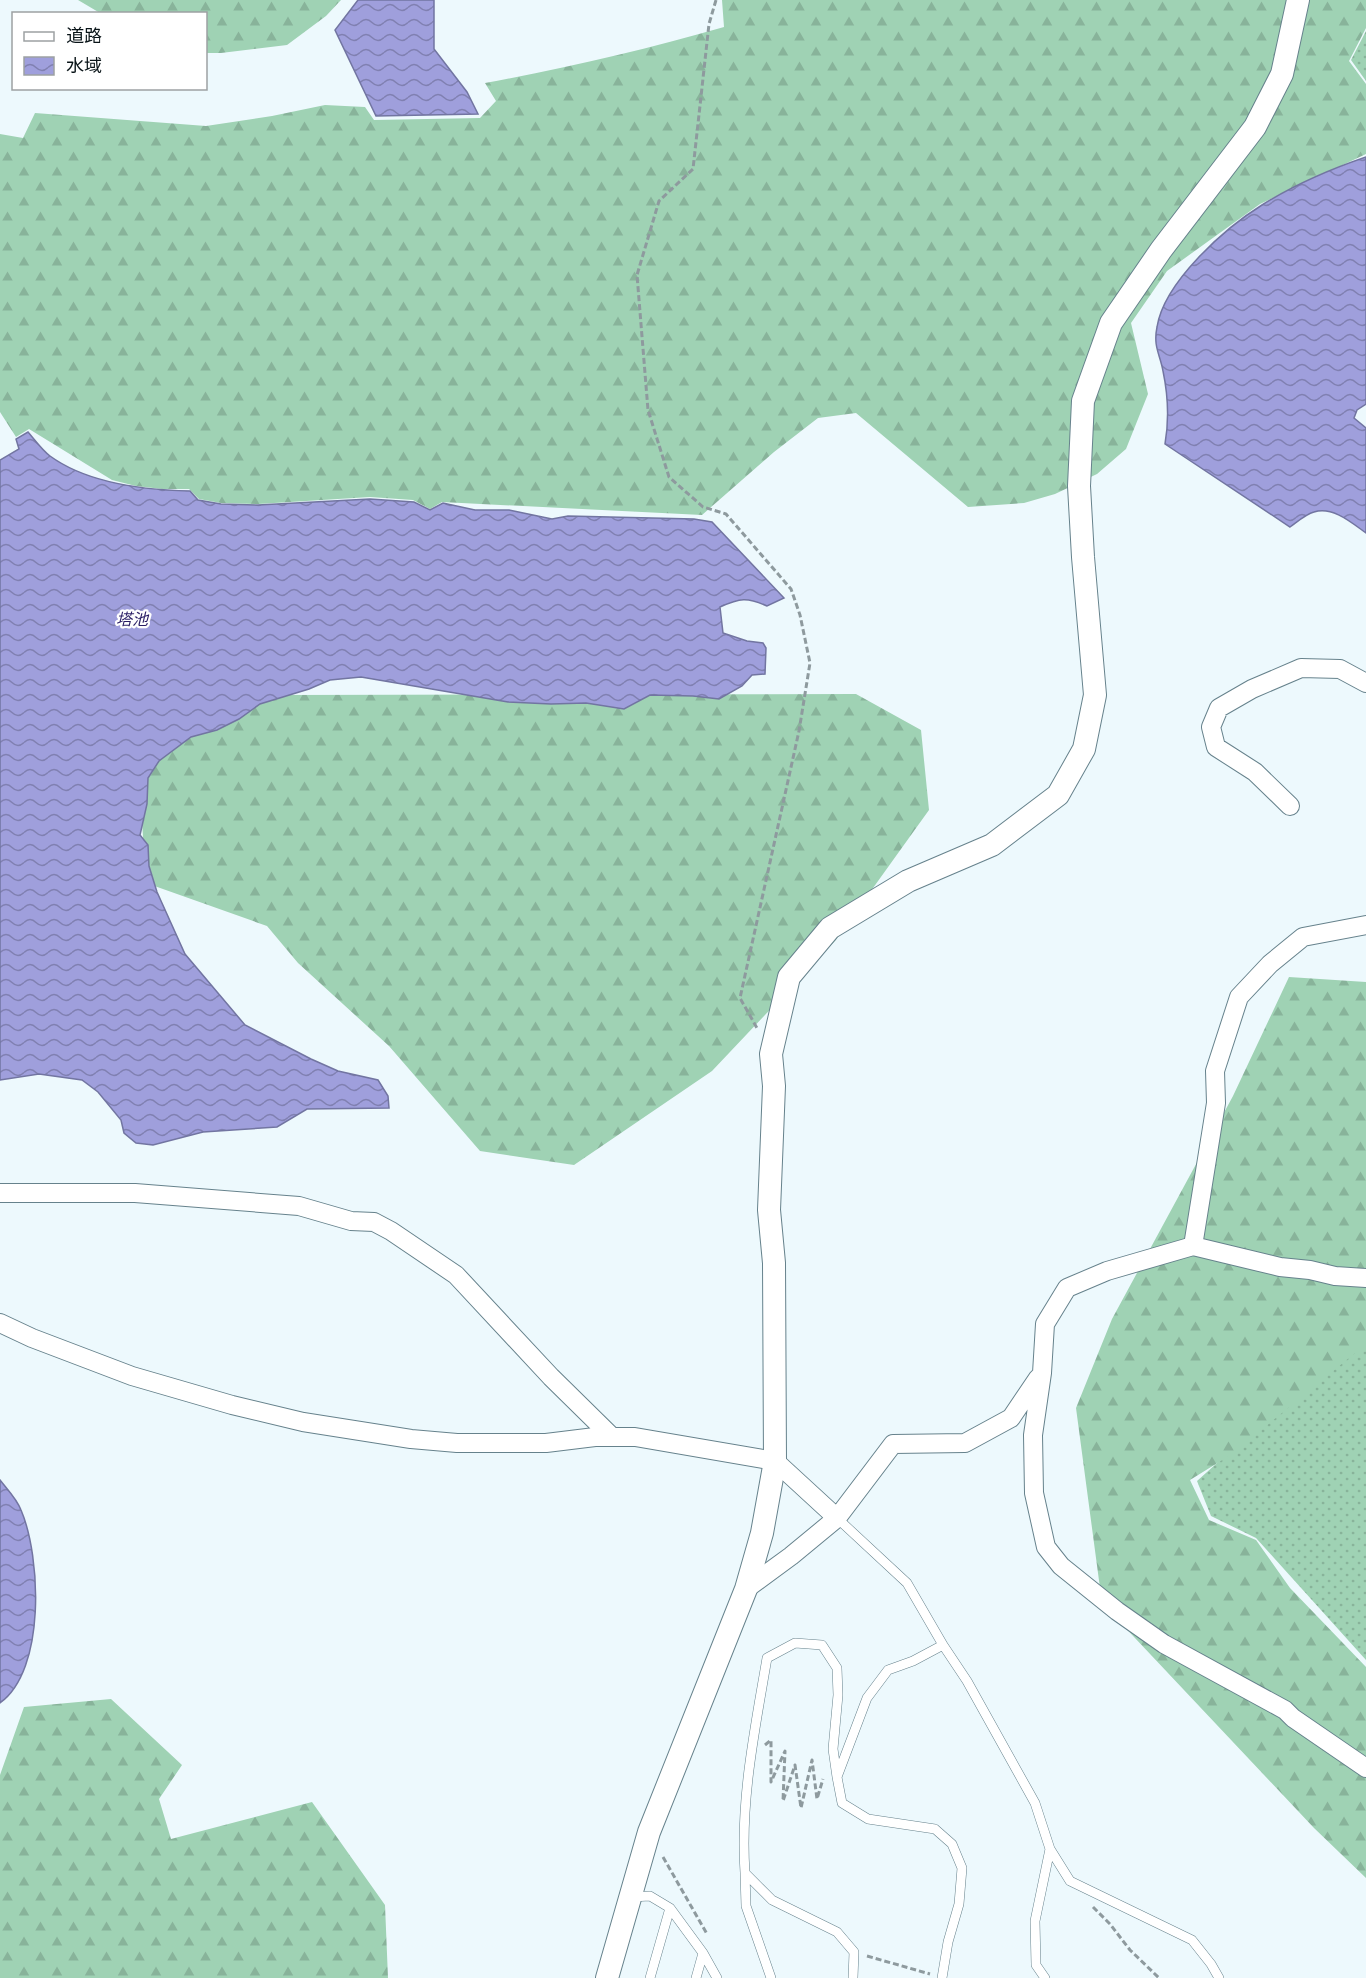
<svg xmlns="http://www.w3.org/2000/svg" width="1366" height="1978" viewBox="0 0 1366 1978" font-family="Mulish,'Noto Sans JP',sans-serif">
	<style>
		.grass { fill: url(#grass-dots) }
		.forest { fill: url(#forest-firs) }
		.water { fill: url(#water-waves); stroke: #7275a1; stroke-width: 1.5 }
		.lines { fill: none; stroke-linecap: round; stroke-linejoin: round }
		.service-casing { stroke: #66828c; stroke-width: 10 }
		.minor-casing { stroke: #66828c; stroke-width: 20 }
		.tertiary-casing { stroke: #66828c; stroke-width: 24 }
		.path { stroke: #8e9a9e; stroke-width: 3; stroke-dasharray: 6 3; stroke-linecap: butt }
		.service { stroke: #fff; stroke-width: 9 }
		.minor { stroke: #fff; stroke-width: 18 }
		.tertiary { stroke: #fff; stroke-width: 22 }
		.labels { text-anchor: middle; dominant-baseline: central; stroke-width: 4.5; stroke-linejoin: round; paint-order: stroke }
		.water-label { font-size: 16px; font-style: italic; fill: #291d64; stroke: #fff }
	</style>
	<defs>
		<pattern id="grass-dots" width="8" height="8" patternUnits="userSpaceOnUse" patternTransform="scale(1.5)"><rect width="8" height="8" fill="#9fd2b4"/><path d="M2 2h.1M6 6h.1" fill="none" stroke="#88b39a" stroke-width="1.8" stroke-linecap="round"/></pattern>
		<pattern id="forest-firs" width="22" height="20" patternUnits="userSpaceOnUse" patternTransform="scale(1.5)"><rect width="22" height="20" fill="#9fd2b4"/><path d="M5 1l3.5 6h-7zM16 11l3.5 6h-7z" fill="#88b39a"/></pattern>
		<pattern id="water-waves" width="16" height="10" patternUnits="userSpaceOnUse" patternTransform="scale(1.5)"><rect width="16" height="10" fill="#9f9fdc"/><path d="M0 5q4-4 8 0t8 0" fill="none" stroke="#8080b1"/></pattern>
	</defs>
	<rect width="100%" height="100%" fill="#edf9fd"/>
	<path class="grass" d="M1366,31V81L1351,60Z
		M1366,1322V1660L1256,1538L1211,1516L1197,1481L1293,1395Z"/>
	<path class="forest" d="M78,0H341L326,16L287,45L221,53H206V14L100,13Z
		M722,0H1366V28L1349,61L1366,84V154L1260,204L1210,240L1167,271L1131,323L1148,394L1126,449L1097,474L1055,494L1024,503L968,507L856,413L818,418L774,452L702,515L442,502L430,509L413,500L370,497L258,504L221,503L199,499L189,489H162L136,486L112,480L29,429L16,437L0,412V134L23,138L35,113L206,126L272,116L325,105L365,107L374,120L480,118L496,101L485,83C566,68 645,50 724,27Z
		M856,694L921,730L929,810L835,941L712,1071L574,1165L480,1151L389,1046L298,963L267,926L146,883L139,775L195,713L284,695Z
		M1289,977L1366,982V1344L1232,1454L1190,1480L1209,1520L1256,1540L1290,1588L1366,1667V1878L1314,1828L1102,1603L1076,1408L1112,1319L1233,1096Z
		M111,1699L182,1765L159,1799L171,1839L312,1802L385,1905L388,1978H0V1775L24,1707Z"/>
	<path class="water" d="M358,0H434V49L467,92L478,114L376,116L335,30Z
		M1366,157V404L1357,410L1354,418L1366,428V533C1352,523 1333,506 1314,512C1306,514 1297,522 1290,527L1165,444C1169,421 1168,395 1163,371C1160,354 1153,347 1157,327C1164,282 1225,228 1262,205C1294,185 1331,169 1366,157Z
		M28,432C35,440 42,450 50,456C87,483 145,490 190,491L198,500L221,504L258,505L370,499L414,502L430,510L443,503L475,510H509L552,519L568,516L694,519L712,522L784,598L767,606C747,597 740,598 720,607L723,633L747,641L763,643L766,648L765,674L752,675L742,686L719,699L693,696L650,695L624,709L586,703L551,704L508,702L361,677L330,680L309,689L260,704L239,719L217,730L191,737L159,761L148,778L147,804L140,835L148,845L149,866L157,892L185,954L245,1025L311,1059L338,1071L378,1080L388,1096L389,1108L307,1109L277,1127L203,1132L153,1145L136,1143L124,1133L121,1120L98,1092L82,1080L39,1074L0,1080V460L19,449L16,439Z
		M0,1480C7,1489 17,1499 21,1510C41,1557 46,1670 0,1703Z"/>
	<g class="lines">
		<g class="service-casing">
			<path id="service" d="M837,1518L907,1583L943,1645L967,1681L1035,1803L1050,1849L1070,1881L1192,1940L1211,1964L1219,1978
				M837,1777L833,1749L838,1695L837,1668L822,1645L795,1643L767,1658C755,1729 740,1800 745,1873L772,1900L837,1932L854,1952L853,1978
				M745,1873L746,1906L771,1978
				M631,1897L650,1896L670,1908L703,1953L696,1978
				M703,1953L717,1978
				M650,1978L670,1908
				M942,1978L948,1942L959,1904L962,1868L952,1844L935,1829L868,1819L842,1803L837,1777L867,1698L888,1670L913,1661L943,1645
				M1045,1978L1036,1965L1035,1921L1050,1849"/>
		</g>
		<g class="minor-casing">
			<path id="minor" d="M1290,806L1255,772L1216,747L1211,727L1219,708L1252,689L1301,668L1340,669L1366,683
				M0,1193H135L299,1206L351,1221L374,1222L391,1231L456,1275L551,1377L612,1437
				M1193,1246L1216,1103L1215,1071L1239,997L1270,964L1303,937L1366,925
				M1366,1278L1335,1276L1310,1270L1280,1267L1193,1246L1107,1271L1067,1288L1045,1324L1042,1373L1033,1435L1034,1493L1046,1547L1061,1566L1117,1611L1164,1644L1285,1710L1293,1718L1366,1768
				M0,1323L32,1338L132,1376L232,1405L303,1422L411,1439L457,1443H546L595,1437H635L775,1461L837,1518
				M746,1589L791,1556L837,1518L893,1444L965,1443L1011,1418L1038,1378"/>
		</g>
		<g class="tertiary-casing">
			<path id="tertiary" d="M607,1978L649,1832L746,1589L762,1533L775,1461L774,1263L769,1210L774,1086L771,1054L789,977L830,928L908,881L992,845L1058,795L1084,749L1095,695L1083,557L1079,486L1083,401L1111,323L1161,250L1255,127L1282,74L1298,0"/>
		</g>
		<path class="path" d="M716,0L709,24L693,169L659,201L637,275L648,410L669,477L703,507L726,514L791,589L800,615L810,663L799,731L740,998L757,1028
			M765,1745L771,1740V1782L785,1751L783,1801L795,1765L801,1808L812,1760L817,1799L823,1779
			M663,1857L707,1934
			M1093,1907L1110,1924L1130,1950L1159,1978
			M867,1956L930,1974"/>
		<use href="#service" class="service"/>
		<use href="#minor" class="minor"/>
		<use href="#tertiary" class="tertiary"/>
	</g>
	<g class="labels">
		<g class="water-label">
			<text x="132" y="619">塔池</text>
		</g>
	</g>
	<rect x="12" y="12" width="195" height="78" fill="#ffffff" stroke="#9da1a3" stroke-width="1.5"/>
	<rect x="24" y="32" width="30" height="9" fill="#ffffff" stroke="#9da1a3" stroke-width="1.5"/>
	<text x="66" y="42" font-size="18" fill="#091418">道路</text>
	<rect x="24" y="57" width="30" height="18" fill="url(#water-waves)" stroke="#9da1a3" stroke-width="1.5"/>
	<text x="66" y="72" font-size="18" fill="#091418">水域</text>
</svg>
